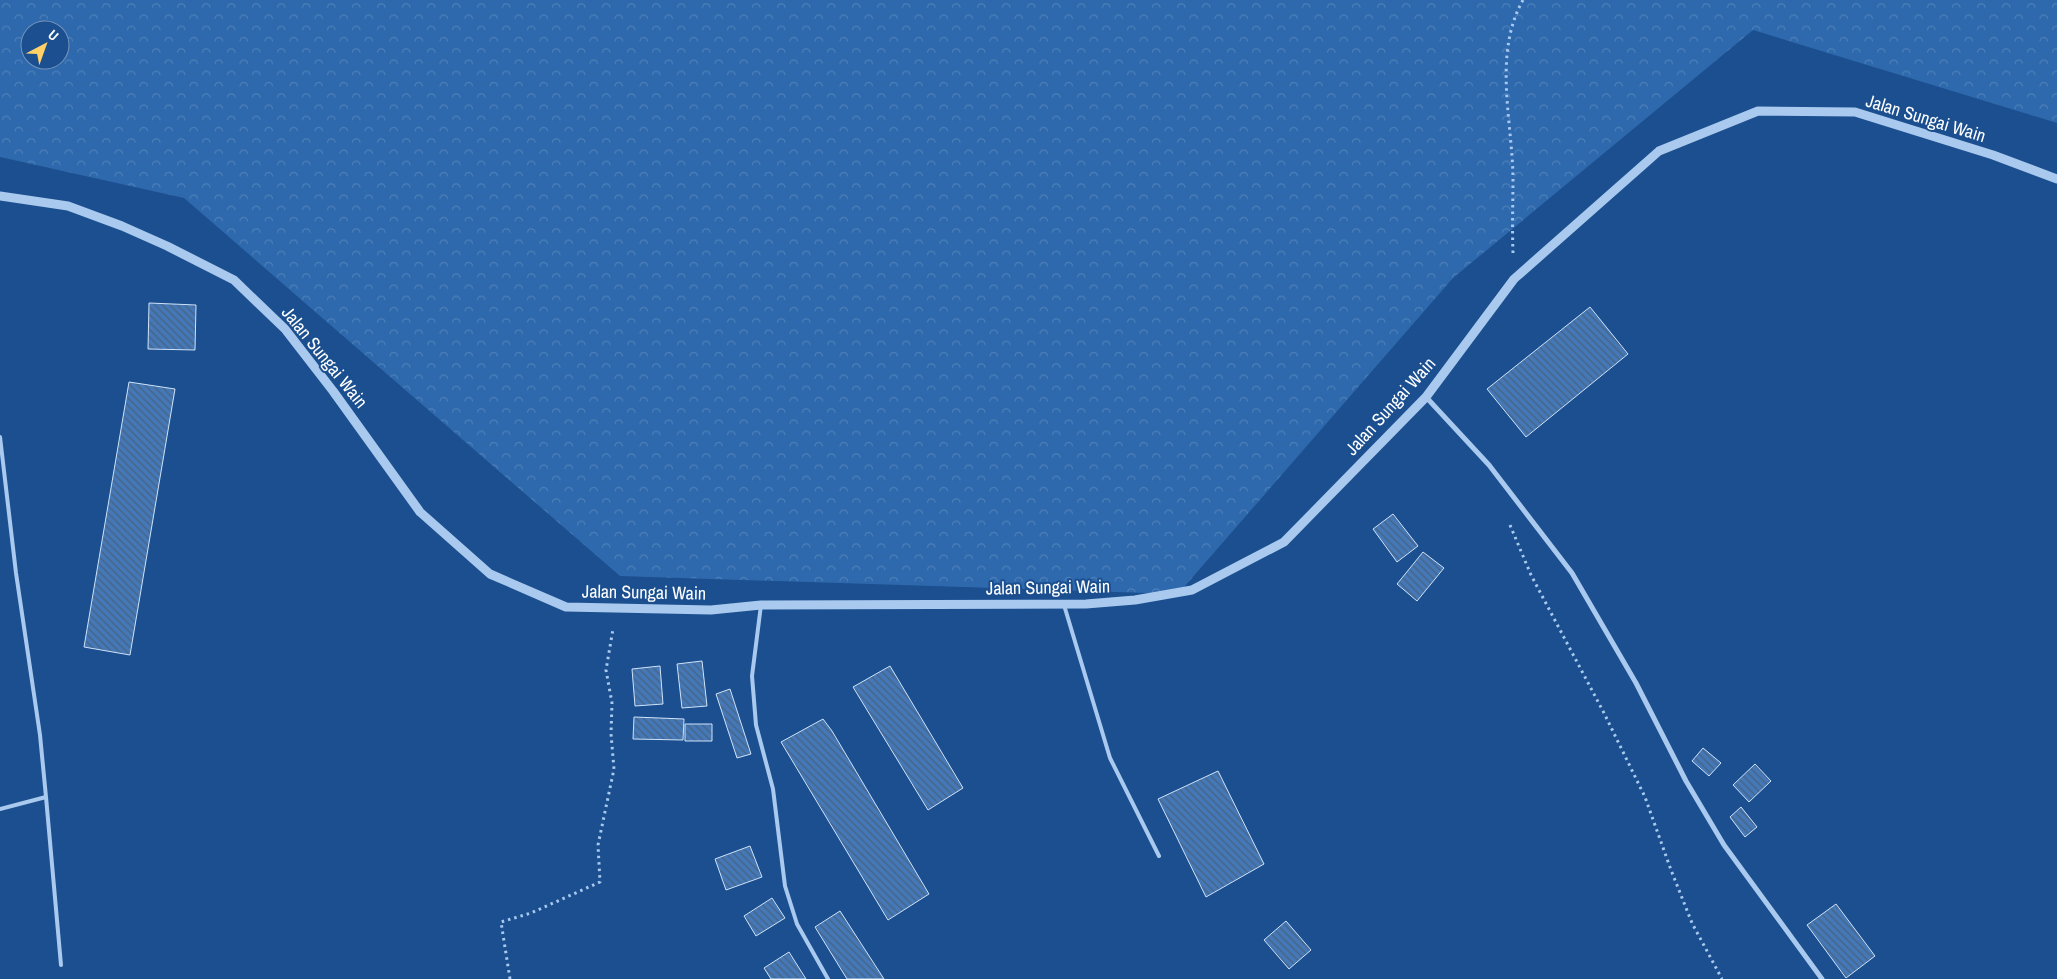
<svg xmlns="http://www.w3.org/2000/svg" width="2057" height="979" viewBox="0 0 2057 979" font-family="'Archivo Narrow',sans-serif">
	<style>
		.forest { fill: url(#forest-crowns); fill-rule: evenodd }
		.building { fill: url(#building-back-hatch); stroke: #cfe3fa }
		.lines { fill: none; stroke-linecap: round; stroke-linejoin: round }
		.path { stroke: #a9c9ee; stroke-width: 3; stroke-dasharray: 2.5 4; stroke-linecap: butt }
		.service { stroke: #a9c9ee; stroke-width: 4 }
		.minor { stroke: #a9c9ee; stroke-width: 5 }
		.tertiary { stroke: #a9c9ee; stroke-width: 9 }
		.labels { text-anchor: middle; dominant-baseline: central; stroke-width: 4; stroke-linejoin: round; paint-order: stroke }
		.street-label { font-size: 18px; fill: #fff; stroke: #1b4f8f }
	</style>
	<defs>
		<pattern id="forest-crowns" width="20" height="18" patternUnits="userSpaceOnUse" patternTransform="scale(1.25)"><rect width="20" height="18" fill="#2e69ad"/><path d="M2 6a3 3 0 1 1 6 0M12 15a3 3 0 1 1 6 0" fill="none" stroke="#4d80b9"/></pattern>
		<pattern id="building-back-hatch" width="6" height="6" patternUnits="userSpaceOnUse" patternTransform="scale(1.25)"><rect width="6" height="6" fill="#4478b7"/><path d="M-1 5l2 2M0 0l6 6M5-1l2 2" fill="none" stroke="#486282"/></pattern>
	</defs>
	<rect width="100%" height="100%" fill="#1b4f8f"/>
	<path class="forest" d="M0,0H2057V123L1753,30L1453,278L1178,594L620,576L184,198L0,157ZM30,30H60V60H30Z"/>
	<path class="building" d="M149,303L196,305L195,350L148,349Z
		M1590,307L1628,354L1526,437L1487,389Z
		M129,382L175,389L130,655L84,647Z
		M1393,514L1418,546L1397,562L1373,529Z
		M1423,552L1444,568L1417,601L1397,584Z
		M702,661L707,706L682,708L677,664Z
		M660,666L663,704L635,706L632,669Z
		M890,666L963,788L928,810L853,687Z
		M730,689L751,754L737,758L716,694Z
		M634,717L684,719L683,740L633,739Z
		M823,719L832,731L929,894L888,920L781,742Z
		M685,724H712V741H685Z
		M1703,748L1721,763L1709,776L1692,761Z
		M1755,764L1771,781L1749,802L1733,785Z
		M1218,771L1264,864L1206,897L1158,799Z
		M1741,807L1757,827L1745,837L1730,817Z
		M750,846L762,877L726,890L715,859Z
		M772,898L785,918L756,936L744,916Z
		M1836,904L1875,956L1846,978L1807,925Z
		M840,911L884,979H847L815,927Z
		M1286,921L1311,950L1289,969L1264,940Z
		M789,952L806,979H771L764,968Z"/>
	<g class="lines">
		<path class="path" d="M1513,253C1512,228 1513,202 1513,177C1512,120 1493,53 1523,0
			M1510,525L1531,575L1604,713L1645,797L1671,870L1692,923L1722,979
			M510,979L501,922L531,913L600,882L598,845L614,769L611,734L612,703L606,670L613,629L612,628"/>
		<path class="service" d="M0,437L16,573L40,735L46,797L0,809
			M761,605L752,676L756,725L773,789L785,886L797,924L828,979
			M1064,605L1110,758L1159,856
			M46,797L61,965"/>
		<path class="minor" d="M1426,397L1489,465L1572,573L1636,683L1686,781L1724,845L1822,979"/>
		<path class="tertiary" d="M0,196L68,206L122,226L167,246L234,280L285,329L333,391L420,512L490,574L566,607L711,610L761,605L1086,604L1135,600L1192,590L1284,542L1426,397L1514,279L1659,151L1758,111L1855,112L1993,155L2057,179"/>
	</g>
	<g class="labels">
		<g class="street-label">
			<text transform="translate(1926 118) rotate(17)">Jalan Sungai Wain</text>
			<text transform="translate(325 357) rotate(51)">Jalan Sungai Wain</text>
			<text transform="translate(1390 406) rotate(-48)">Jalan Sungai Wain</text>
			<text transform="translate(1048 587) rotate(-1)">Jalan Sungai Wain</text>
			<text transform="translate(644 592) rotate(1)">Jalan Sungai Wain</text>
		</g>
	</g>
	<g transform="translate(45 45) rotate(41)"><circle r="24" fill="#1b4f8f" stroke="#7695bc"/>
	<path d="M0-4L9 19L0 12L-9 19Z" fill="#ffd166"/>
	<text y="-8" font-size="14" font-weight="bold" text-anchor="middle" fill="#ffffff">U</text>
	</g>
</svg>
